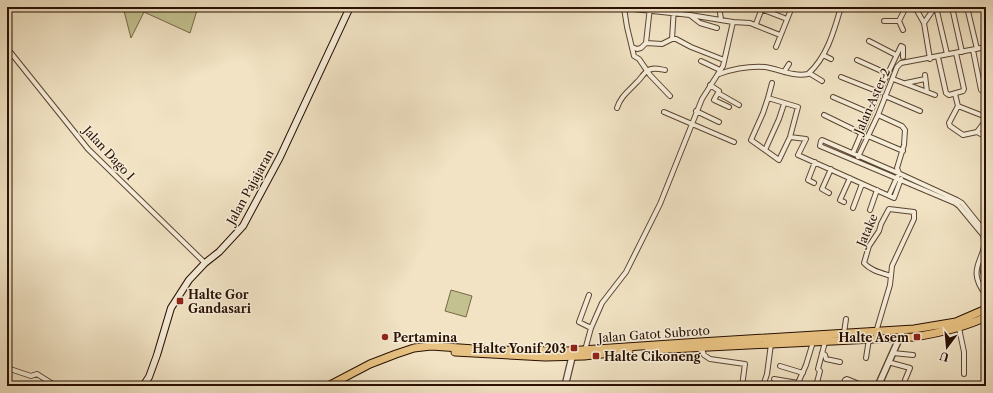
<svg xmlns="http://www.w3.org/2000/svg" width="993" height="393" viewBox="0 0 993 393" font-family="'Libre Caslon Text',serif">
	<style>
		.green { fill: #c2c18f; stroke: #766848 }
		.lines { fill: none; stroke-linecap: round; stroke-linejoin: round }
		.minor-casing { stroke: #5b4532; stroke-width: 6 }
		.tertiary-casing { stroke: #5b4532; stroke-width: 8 }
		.secondary-casing { stroke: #291002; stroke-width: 8 }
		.trunk-casing { stroke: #291002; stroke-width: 9 }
		.minor { stroke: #f6edd9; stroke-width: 4 }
		.tertiary { stroke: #f6edd9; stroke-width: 5.5 }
		.secondary { stroke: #f6edd9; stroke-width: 6 }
		.trunk { stroke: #e8c282; stroke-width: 7 }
		.poi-dot { fill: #8f2418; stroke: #f6edd9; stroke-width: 1.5 }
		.labels { text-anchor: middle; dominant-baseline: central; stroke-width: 3; stroke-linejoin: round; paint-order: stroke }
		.street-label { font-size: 12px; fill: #291002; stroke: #f6edd9 }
		.poi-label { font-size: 12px; font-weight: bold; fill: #291002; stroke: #f6edd9; text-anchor: start }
	</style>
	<rect width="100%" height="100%" fill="#f1e3c4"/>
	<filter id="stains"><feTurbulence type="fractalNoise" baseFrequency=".005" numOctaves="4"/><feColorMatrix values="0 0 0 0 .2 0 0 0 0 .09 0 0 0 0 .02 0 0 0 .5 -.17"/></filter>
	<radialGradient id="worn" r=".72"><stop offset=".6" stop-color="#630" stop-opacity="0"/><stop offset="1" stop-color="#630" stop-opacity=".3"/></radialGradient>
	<path class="green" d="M123,7H198L190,33L144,12L131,38Z
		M451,290L472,296L466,317L445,311Z"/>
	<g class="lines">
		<g class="minor-casing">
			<path id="minor" d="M280,7L282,8
				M719,7L721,19
				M915,7L924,23L930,59
				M936,7L947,54
				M952,7L962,52
				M967,7L977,49
				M984,7L986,17
				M761,9L787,19
				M691,16L700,23L717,28
				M884,21H899
				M733,22L750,23L780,35
				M924,23L935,7
				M756,24L762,8
				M903,30L899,21L906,7
				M672,39L674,7
				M869,41L896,55
				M646,43L662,44L672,39H676L691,47L724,60
				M632,47L637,49L641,48L646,43L650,7
				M776,47L792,7
				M7,48L88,149L205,263
				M973,50L981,90L986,91
				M823,55L831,59
				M938,57L946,93L949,95L963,91L964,89L956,53
				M857,60L888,74
				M701,61L720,70
				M784,72L789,64
				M809,73L822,81
				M719,74C733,69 749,66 765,67C779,69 793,77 808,74C827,57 834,31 841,7
				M925,75L927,92
				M841,77L879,92
				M893,79L935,95
				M906,83L925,79
				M710,85L719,91L714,100L729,107
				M718,93L739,105
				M955,94L958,106L949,123L950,126L963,135L977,132L986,137
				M885,96L920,111
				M833,97L870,113
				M768,98L798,107L790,137L779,160L751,140L763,113Z
				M768,98L772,83
				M958,106L986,117
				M617,108C621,96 628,92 636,83C640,80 643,74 647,71C652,67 659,69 665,70
				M696,111L719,122
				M664,112L734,142
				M824,115L861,133
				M878,115L902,126L905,130L904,145L897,168L899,173L889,195
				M977,132L986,120
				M868,136L903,151
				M790,137L806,139L798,155L894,198L901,179
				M765,150L779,119L784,104
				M853,153L879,92L901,46L903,47V57
				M858,157L878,115L897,67L901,63L986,47
				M814,183L808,180L815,162
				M829,193L822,189L831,169
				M844,202L840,200L850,178
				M853,208L862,184
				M870,210L877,190
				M986,233L962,203L957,200L896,172L822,140L821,141L820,146L955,203L959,206L983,235C990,258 963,266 986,295
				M986,254L983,272L986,282
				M589,295L579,322L591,328
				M959,328L964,352V374
				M844,333L846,319
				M876,339V332L890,285L892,266L914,219V212L889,209L881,224L879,231L869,246L864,263C871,271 882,273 891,276
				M701,346L704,355L710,359L745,364L742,386
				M585,350L591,328L602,303L626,272L660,204L702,99L723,66L733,22L690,15L624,8L627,27L634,56L639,59L650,75L670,96
				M822,353L825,355L826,359L840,362
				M893,353L913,355
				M866,358L869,339
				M888,362L910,368L905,380
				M780,366L803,373
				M7,368L31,376L37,374L56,386
				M774,379L798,383L806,365L813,342
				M880,382L888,386
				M763,386L767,374L771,344
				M816,386L820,371L818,369L825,342
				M843,386L845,380L847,379L864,386"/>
		</g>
		<g class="tertiary-casing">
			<path id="tertiary" d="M565,386L573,353
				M878,386L903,330"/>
		</g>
		<g class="secondary-casing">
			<path id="secondary" d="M143,386L149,377L157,355L171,308L189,280L205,263L219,252L243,226L280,157L350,7"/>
		</g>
		<g class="trunk-casing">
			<path id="trunk" d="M649,350L914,337C939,333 963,328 986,317
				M455,352L545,357L584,356L629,351
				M328,386L370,364L396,354L414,348L431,346L489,350L567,351L700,342L914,329L956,322L986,309"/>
		</g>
		<use href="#minor" class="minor"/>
		<use href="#tertiary" class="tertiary"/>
		<use href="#secondary" class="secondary"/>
		<use href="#trunk" class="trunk"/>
	</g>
	<g class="poi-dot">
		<rect x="176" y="297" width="8" height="8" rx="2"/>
		<circle cx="385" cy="337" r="4"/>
		<rect x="913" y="333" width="8" height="8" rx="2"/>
		<rect x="570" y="344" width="8" height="8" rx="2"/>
		<rect x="592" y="352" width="8" height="8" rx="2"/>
	</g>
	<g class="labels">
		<g class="street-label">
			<text transform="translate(872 101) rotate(-66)">Jalan Aster 2</text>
			<text transform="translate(109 153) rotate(47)">Jalan Dago I</text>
			<text transform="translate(250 187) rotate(-61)">Jalan Pajajaran</text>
			<text transform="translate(867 230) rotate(-66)">Jatake</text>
			<text transform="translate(654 334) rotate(-4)">Jalan Gatot Subroto</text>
		</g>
		<g class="poi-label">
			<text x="188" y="294">Halte Gor<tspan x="188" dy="14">Gandasari</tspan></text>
			<text x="393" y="337">Pertamina</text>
			<text x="909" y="337" text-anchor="end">Halte Asem</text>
			<text x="566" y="348" text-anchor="end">Halte Yonif 203</text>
			<text x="604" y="356">Halte Cikoneng</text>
		</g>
	</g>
	<rect width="993" height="393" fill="none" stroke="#f1e3c4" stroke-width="24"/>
	<rect x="8" y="8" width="977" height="377" fill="none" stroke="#291002" stroke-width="2"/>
	<rect x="12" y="12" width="969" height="369" fill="none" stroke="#291002"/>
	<g transform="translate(947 347) rotate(196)" stroke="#f6edd9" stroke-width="3" paint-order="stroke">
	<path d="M0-3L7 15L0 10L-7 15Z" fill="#291002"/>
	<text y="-6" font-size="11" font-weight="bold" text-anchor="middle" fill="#291002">U</text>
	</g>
	<rect width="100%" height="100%" filter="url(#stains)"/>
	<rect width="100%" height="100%" fill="url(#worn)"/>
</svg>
